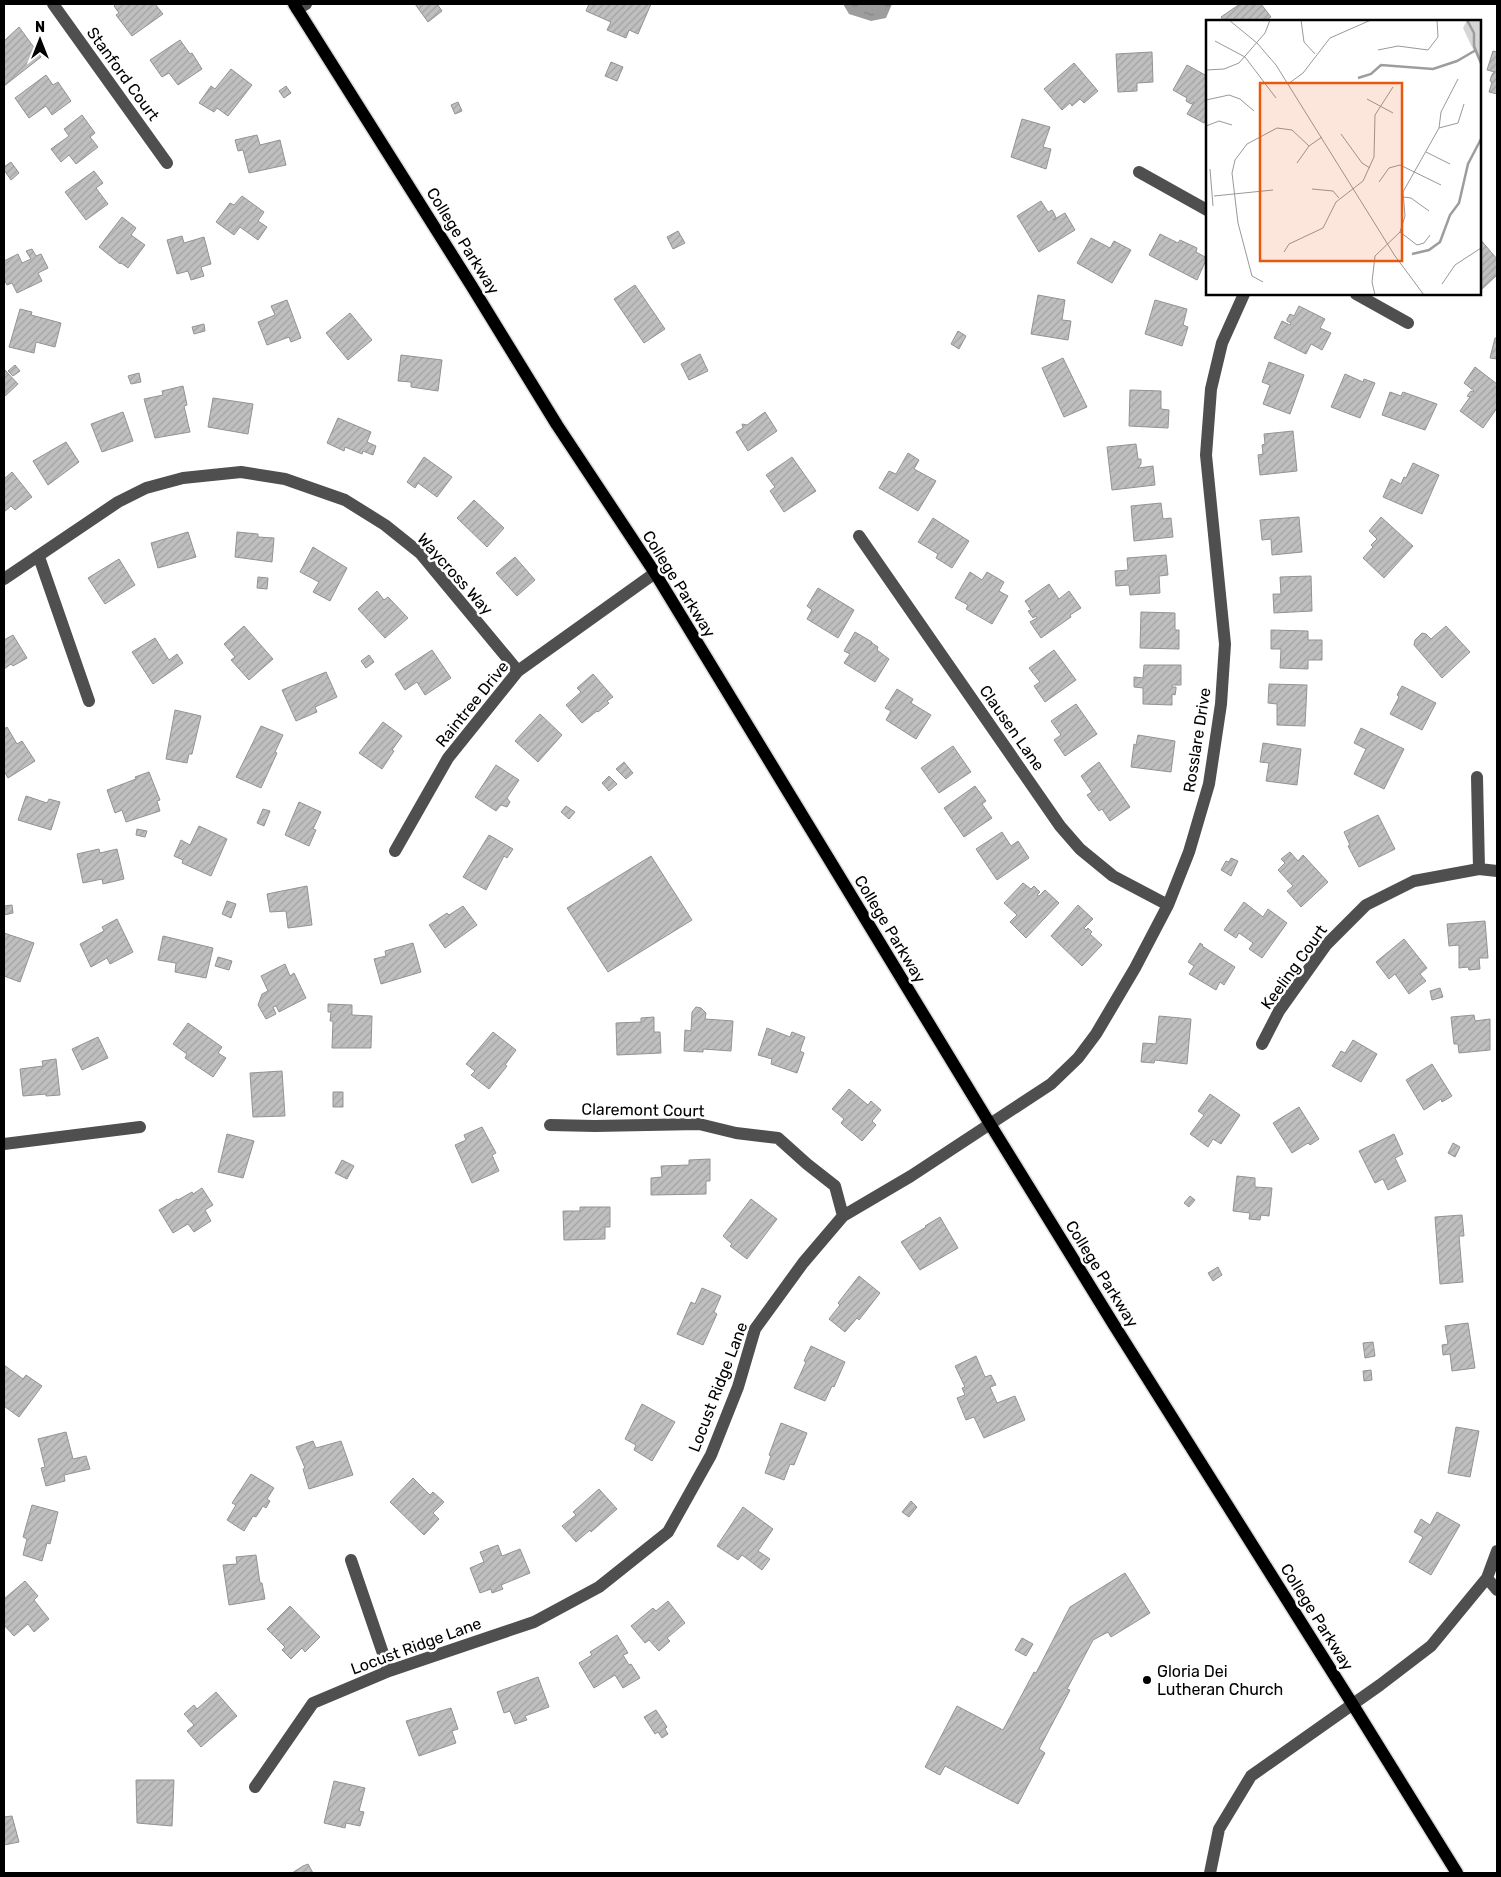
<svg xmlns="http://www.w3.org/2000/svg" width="1501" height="1877" viewBox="0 0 1501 1877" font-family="Rubik,sans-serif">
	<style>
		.water { fill: url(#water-ripples) }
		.building { fill: url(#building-hatch); stroke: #939393 }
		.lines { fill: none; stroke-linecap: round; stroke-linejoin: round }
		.major-casing { stroke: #dbdbdb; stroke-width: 15 }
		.minor { stroke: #4f4f4f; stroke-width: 12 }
		.major { stroke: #000; stroke-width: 12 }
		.poi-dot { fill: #000; stroke: #fff; stroke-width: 2 }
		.labels { text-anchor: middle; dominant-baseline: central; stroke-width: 5; stroke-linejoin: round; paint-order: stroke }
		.street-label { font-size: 16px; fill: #000; stroke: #fff }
		.poi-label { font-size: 16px; fill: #000; stroke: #fff; text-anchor: start }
		.inset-river { fill: none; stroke: #9d9d9d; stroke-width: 2.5 }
		.inset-road { fill: none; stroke: #999; stroke-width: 1 }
		.view { fill: #e8590c; fill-opacity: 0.15; stroke: #e8590c; stroke-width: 2.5 }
		.inset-edge { fill: none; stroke: #000; stroke-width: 2.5 }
	</style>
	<defs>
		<pattern id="water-ripples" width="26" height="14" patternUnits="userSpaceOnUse" patternTransform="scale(1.25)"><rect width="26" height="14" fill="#9d9d9d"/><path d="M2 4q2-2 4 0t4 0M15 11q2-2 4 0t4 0" fill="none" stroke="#858585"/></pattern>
		<pattern id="building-hatch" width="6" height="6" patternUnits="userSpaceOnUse" patternTransform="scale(1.25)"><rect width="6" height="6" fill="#bfbfbf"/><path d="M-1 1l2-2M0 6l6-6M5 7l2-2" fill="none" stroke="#a2a2a2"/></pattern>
	</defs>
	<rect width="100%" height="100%" fill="#fff"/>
	<path class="water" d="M843,4H892L886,18L871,21L849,14Z"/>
	<path class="building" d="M116,4H155L163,14L132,36L116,15L119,13L114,6Z
		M415,4H437L442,11L428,22Z
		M589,4H651L638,34L629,30L626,38L607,30L611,22L586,11Z
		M1240,4H1261L1271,17L1264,21H1224L1221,17Z
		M19,27L41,57L4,86V41Z
		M180,40L190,54L192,53L202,69L178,85L169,73L162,77L150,60Z
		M1493,51L1497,52V94L1489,92L1492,82L1490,81L1491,77L1493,73L1495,72L1487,70Z
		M1152,52L1153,82L1137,83V91L1118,92L1116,54Z
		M611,62L623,67L617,81L605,76Z
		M1074,63L1098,91L1084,103L1080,99L1072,106L1070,103L1062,110L1044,89Z
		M1187,65L1207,76V117L1204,123L1187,114L1194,102L1191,104L1186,101L1187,98L1173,90Z
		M231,69L252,85L228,116L217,108L214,112L199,103L211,86L215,89Z
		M46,75L53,85L58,82L71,101L52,115L46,106L29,118L15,98Z
		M286,86L291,93L284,98L279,91Z
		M458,102L462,111L455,114L451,105Z
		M82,115L95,133L90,137L98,147L76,164L69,155L61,162L51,149L69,136L64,129Z
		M1022,119L1050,127L1043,147L1051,149L1046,169L1011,157Z
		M257,135L260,145L280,140L286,165L249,173L243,150L238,151L235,140Z
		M11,162L19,173L11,180L4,170V167Z
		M94,171L103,183L96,188L108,204L86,220L65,192Z
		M242,196L264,212L258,221L267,227L258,240L240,227L234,235L216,222L230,203L234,205Z
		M1041,201L1048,212L1052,210L1054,213L1056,218L1053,220L1065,213L1075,230L1039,252L1017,216Z
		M122,217L136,228L131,235L145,245L128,268L121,263L120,264L99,247Z
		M678,231L685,243L673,249L667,237Z
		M1160,234L1178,243L1180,240L1195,247L1197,248L1196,252L1207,258L1197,280L1149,255Z
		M182,236L184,243L204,237L211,264L201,267L204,276L191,280L188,271L177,274L167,240Z
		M1091,238L1110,248L1114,241L1131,250L1112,283L1077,263Z
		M1480,239L1497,259V275L1480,291Z
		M32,249L36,256L41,254L48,268L38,273L42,281L17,293L12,283L7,285L4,279V261L18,254L22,263L31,259L26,251Z
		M635,285L665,329L644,343L614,299Z
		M1038,295L1065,300L1062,320L1071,321L1068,340L1031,334Z
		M287,300L301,338L291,342L289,337L267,345L258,322L275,315L271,306Z
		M1155,300L1187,309L1183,325L1188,327L1182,346L1145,334Z
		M1299,306L1325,319L1320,328L1331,333L1322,350L1311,344L1306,354L1274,338L1282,321L1290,325L1291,323L1287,321V319L1290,314L1294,316Z
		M20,309L32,312L31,315L61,323L55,347L36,342L34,353L9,347Z
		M350,313L372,340L348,360L326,333Z
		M204,324L205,331L194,334L192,327Z
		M958,331L966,336L959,349L951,344Z
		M1495,338H1497V359L1490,358Z
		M700,354L708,371L689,380L681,364Z
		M401,355L442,360L438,391L411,387V382L398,381Z
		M1063,358L1087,407L1064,417L1042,368Z
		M1269,362L1304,375L1290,414L1263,404L1270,385L1262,382Z
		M15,365L20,371L13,376L8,371Z
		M1475,367L1497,384V408L1483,428L1460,411L1470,397L1467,396L1471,391L1473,392L1474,391L1464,383Z
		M4,369L18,384L4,397Z
		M139,373L141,382L131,384L128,376Z
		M1345,374L1363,382L1364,379L1375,383L1360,418L1331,407Z
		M183,386L187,405L184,406L190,432L155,438L144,399L163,395L162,391Z
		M1130,390L1161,391V409L1169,410L1168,428L1129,426Z
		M1390,392L1401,396L1403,392L1437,404L1425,430L1382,415Z
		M213,398L253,404L248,434L208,427Z
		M123,412L133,441L102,452L91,424Z
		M765,412L777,431L748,451L736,432L743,428L742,424L747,425Z
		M338,418L371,432L367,442L376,446L373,455L363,451L362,454L345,447L344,451L327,443Z
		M1293,431L1297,471L1260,475L1258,455L1263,454L1262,445L1265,444L1264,434Z
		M66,442L79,462L48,485L33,461Z
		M1136,444L1138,459H1141V464L1138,468L1153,466L1155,485L1112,490L1107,447Z
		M908,453L919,460L914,469L936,481L918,511L879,488L889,471L896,474Z
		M424,457L452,477L437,497L418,483L415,488L407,482Z
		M792,457L816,491L784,512L770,491L775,487L766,475Z
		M1413,463L1439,475L1422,514L1383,497L1391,479L1401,484L1404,477L1406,478Z
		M12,472L32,497L15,510L11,506L4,512V479Z
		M474,500L504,528L487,547L457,518Z
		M1161,503L1163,519L1171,518L1173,537L1134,541L1131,506Z
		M1299,517L1302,552L1272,555L1271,539L1262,540L1260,520Z
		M1381,517L1413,546L1384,578L1363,558L1373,547L1371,545L1377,539L1369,531Z
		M933,518L969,541L952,568L936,558L938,554L918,542Z
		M188,532L196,557L158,568L151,543Z
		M237,532L258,534V537L274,538L272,562L235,557Z
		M313,547L347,568L330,601L313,592L319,582L300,572Z
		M1166,555L1168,575L1159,576L1160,593L1130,595L1129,585L1116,586L1115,571L1128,570L1127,558Z
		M515,557L535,580L517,596L496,573Z
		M119,559L135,585L105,604L88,578Z
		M970,572L982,580L987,572L1004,582L999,591L1008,596L992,624L966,609L968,605L955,598Z
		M1311,576L1312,611L1274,613L1273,594H1281L1280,577Z
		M258,577L268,578L267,589L257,588Z
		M1049,584L1059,599L1069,591L1081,608L1070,615L1071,617L1041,638L1030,622L1037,618L1036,616L1033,618L1028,611L1031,610L1025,601Z
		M818,588L854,610L838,638L807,619L812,610L807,606Z
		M377,591L384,600L388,597L408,618L385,638L358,609Z
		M1141,612L1175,613V630H1179V649L1140,648Z
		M244,626L273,659L249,680L231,660L235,657L224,644Z
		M1446,626L1470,652L1442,678L1414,645L1415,640L1422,633L1426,634L1431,639Z
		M1271,630L1308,631V640H1322V660H1308V669L1280,668L1281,649H1271Z
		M855,632L872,642L870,646L872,643L878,647L877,650L889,659L875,682L844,663L850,654L844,651Z
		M13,635L27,658L13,666L11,664L4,669V640Z
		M155,638L169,660L177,654L183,663L153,684L132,652Z
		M432,650L451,678L425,695L417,682L405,690L395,674Z
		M1054,650L1076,680L1045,702L1034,686L1040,682L1029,668Z
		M369,655L374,662L366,668L361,661Z
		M1144,665H1181V685H1172V687H1176V689L1175,695L1172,694V705L1143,704V688L1134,687V677L1143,678Z
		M326,672L337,697L315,707L317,712L296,721L282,690Z
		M593,674L613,697L607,701L609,703L598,712L597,711L582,723L566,705L581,692L577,688Z
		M1269,684L1307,685L1305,726L1277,725V704L1268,703Z
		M1402,686L1436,703L1422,730L1390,714L1398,699L1399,696L1397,695Z
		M897,689L913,699L911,703L931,715L916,739L886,720L891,711L885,708Z
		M1076,704L1097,734L1065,756L1054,740L1061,735L1051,721Z
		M175,710L201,716L192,754H189L187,763L166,759Z
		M540,714L562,735L538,762L515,741Z
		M383,722L402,736L392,750L394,751L382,769L359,753Z
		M261,726L283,735L275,752L277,753L261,788L236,777Z
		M7,727L17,744L22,741L35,761L8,778L4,771V729Z
		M1361,728L1404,749L1384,789L1354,774L1366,749L1354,743Z
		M1138,735L1175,741L1171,772L1131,767L1134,744L1136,745Z
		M1263,743L1301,749L1297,785L1266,781L1269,763L1260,762Z
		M953,746L971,772L939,793L921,768Z
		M624,762L633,773L626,779L616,769Z
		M1099,762L1130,807L1110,821L1102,809L1099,811L1087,795L1092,792L1081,776Z
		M496,765L519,780L507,798L510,802L507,807L501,805L496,811L475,797Z
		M149,772L160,800L157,801L160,811L126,822L122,810L115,813L107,790L136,779L135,777Z
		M609,776L617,784L609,791L602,783Z
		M975,786L986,801L982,804L992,818L964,837L944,808Z
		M26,796L47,803L49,799L60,802L51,830L18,820Z
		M299,802L321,812L313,829L316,830L309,846L285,835Z
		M566,806L575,812L569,819L561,812Z
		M263,809L270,811L264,826L257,823Z
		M1378,815L1395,849L1359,867L1348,846L1350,845L1344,832Z
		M199,826L227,839L211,876L182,863L183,860L174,856L181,840L190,845Z
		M137,829L147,831L145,837L136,835Z
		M1002,832L1011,846L1018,841L1029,858L997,880L976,849Z
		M489,835L513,849L507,858L504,856L486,890L463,877Z
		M99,849L100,853L117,849L124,879L103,884L102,879L83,883L77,854Z
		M1290,852L1298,861L1303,855L1328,882L1301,907L1287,891L1293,886L1278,870L1285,863L1281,859Z
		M651,856L692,920L608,972L567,908Z
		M1231,858L1238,861L1231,876L1221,870L1226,861L1229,862Z
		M1023,883L1031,889L1034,886L1040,892L1037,895L1039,896L1045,890L1059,903L1026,938L1010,922L1017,915L1004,903Z
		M307,886L312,925L288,928L286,911L270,912L267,894Z
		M227,901L236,904L231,918L222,914Z
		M1244,902L1263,917L1268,909L1287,923L1262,958L1249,949L1253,943L1239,933L1236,938L1224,930Z
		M12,905L13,913L4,915V906Z
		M1078,905L1093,919L1084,928L1086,930L1088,928L1092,932L1090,934L1102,945L1082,966L1051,936Z
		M463,906L477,925L445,948L429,925L447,913L449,915Z
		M117,919L133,952L110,964L107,958L91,967L80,944L104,931L102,927Z
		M1485,921L1488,958H1479L1480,969L1469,970L1468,967L1459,968V945L1449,946L1447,924Z
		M4,933L34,943L20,982L4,976Z
		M163,936L213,948L206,978L175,972L176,963L158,960Z
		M1404,939L1427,968L1420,974L1426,981L1409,994L1395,974L1389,979L1376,962Z
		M413,943L421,972L381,984L374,959L386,956L385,951Z
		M1200,943L1203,945L1202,946L1235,967L1224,985L1220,982L1216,990L1189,974L1194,966L1188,962Z
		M218,957L232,961L229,970L215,966Z
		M285,964L290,976L294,973L306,998L279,1012L276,1006L273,1007L276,1014L266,1019L258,1005L262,994L268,991L261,976Z
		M1440,988L1443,997L1432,1000L1430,991Z
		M328,1004L352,1005V1015L372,1016L371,1048H332L333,1021H330L331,1012H328Z
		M696,1007L701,1008L706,1013L705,1019L733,1021L731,1051L703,1049V1052L684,1051L685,1030L691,1031L692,1012Z
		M1474,1015L1475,1021L1490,1019V1050L1459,1053L1458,1044H1454L1451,1017Z
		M1159,1016L1191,1019L1187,1064L1155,1060L1154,1063L1141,1062L1143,1043L1156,1044Z
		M654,1017V1032H660L661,1053L617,1055L616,1023L641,1022V1018Z
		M188,1023L222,1047L218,1053L226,1058L213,1077L185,1058L187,1054L173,1044Z
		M767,1028L790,1037L792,1032L805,1037L800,1051L804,1053L797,1073L771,1064L772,1059L758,1055Z
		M493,1032L516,1050L505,1065L507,1066L489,1089L471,1075L475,1071L466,1064Z
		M98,1037L108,1058L82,1070L72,1049Z
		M1353,1040L1377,1054L1361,1082L1332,1066L1341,1051L1345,1053Z
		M56,1059L60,1095L46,1096V1094L23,1096L20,1069L43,1066L42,1061Z
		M1432,1064L1452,1096L1442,1102L1441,1099L1424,1110L1406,1080Z
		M282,1071L285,1116L253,1117L250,1073Z
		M849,1089L868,1105L871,1101L881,1110L872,1121L876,1125L862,1141L843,1125L841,1123L844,1119L832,1109Z
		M333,1092H343V1107H333Z
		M1210,1094L1240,1115L1221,1144L1213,1139L1208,1147L1190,1134L1204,1115L1198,1111Z
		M1299,1107L1319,1139L1310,1145L1308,1143L1292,1153L1273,1123Z
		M482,1127L496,1153L492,1155L499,1171L472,1183L455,1145L466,1140L464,1135Z
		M227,1134L254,1141L243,1178L218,1172Z
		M1394,1134L1403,1154L1395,1158L1406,1181L1388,1190L1383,1179L1375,1183L1359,1151Z
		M1453,1143L1460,1147L1455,1157L1448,1153Z
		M710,1159V1181H706V1194L651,1195V1178L662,1177L661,1166L689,1165V1160Z
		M342,1160L354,1166L347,1179L335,1173Z
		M1237,1176L1255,1178V1187L1272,1188L1269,1216L1261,1215L1260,1220L1249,1219L1250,1213L1233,1211Z
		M202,1188L213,1205L205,1210L211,1221L194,1232L188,1224L173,1233L159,1210L177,1199L178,1200L192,1192L193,1194Z
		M1190,1196L1195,1200L1189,1207L1184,1203Z
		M751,1199L777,1219L747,1259L730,1246L732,1244L723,1236Z
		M580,1207H610V1227H605V1239L564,1240L563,1211H580Z
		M1462,1215L1464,1236H1459L1463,1282L1440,1284L1435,1217Z
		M940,1217L958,1248L920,1270L901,1242L926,1227L925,1226Z
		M1218,1267L1222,1275L1213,1281L1208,1273Z
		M859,1276L880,1293L859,1320L857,1318L845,1332L829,1319L840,1305L838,1303Z
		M702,1288L721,1296L714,1312L717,1314L703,1345L677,1334L691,1302L695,1304Z
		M1468,1323L1475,1368L1452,1371L1450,1354L1443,1355L1442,1345L1448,1344L1445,1326Z
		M1373,1342L1375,1356L1365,1358L1363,1343Z
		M811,1346L845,1362L834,1387L832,1386L825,1401L794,1388L806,1362L804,1361Z
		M976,1356L985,1377L991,1375L996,1385L990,1387L997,1403L1015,1396L1025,1420L984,1438L974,1417L966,1420L957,1398L965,1395L962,1388L965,1387L955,1366Z
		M4,1365L23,1379L26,1375L42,1386L19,1417L4,1406L5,1402L4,1401Z
		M1371,1370L1372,1380L1364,1381L1363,1371Z
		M642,1404L675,1422L652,1461L634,1450L636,1445L625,1439Z
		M781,1423L807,1433L794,1465L790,1464L784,1480L765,1473L771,1456L769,1455Z
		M1456,1427L1479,1431L1470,1477L1448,1473Z
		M66,1432L73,1459L86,1456L90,1469L64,1475L65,1481L46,1486L41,1468L45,1467L38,1439Z
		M313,1441L316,1448L341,1441L353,1475L309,1489L303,1469L305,1468L296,1447Z
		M251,1474L274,1488L267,1499L270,1501L266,1508L263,1506L256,1517L253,1516L244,1531L227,1520L236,1505L232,1503Z
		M413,1478L430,1495L433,1492L444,1502L433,1513L439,1519L424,1535L390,1502Z
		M599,1489L617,1509L591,1532L590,1530L576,1542L562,1526L576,1515L573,1512Z
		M911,1501L917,1507L909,1517L902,1512Z
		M32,1505L58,1512L50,1544L47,1543L42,1561L23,1555L27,1539L23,1537Z
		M743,1507L773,1529L758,1551L770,1559L762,1570L742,1555L738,1560L717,1546Z
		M1437,1512L1460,1525L1431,1575L1409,1562L1423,1537L1414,1532L1421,1519L1430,1525Z
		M498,1545L502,1556L520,1549L530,1573L501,1585L503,1589L492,1593L491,1589L480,1593L470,1568L484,1562L480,1552Z
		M256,1555L260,1583H262L265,1599L229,1605L223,1565L237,1564L236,1557Z
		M1125,1573L1150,1613L1111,1637L1108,1632L1093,1640L1067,1689L1070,1690L1039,1749L1045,1753L1018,1804L945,1766L940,1775L925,1767L957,1706L1003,1730L1034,1672L1036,1673L1070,1607Z
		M25,1581L38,1596L34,1600L49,1619L34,1632L28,1624L14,1636L4,1625V1599Z
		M668,1601L685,1623L667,1638L670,1641L659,1651L649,1640L645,1643L631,1626L653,1608L656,1611Z
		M290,1606L320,1637L305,1652L302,1648L291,1659L282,1650L285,1647L267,1629Z
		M617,1635L628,1653L623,1655L629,1665L631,1664L640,1678L623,1688L615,1675L594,1688L579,1663L592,1655L590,1652Z
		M1022,1638L1033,1644L1026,1656L1015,1650Z
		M538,1677L549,1707L525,1716L527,1720L515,1724L510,1711L504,1713L497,1692Z
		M216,1692L237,1716L201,1747L187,1731L194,1725L184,1714L194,1705L197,1709Z
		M451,1708L458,1729L452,1731L456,1743L419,1756L406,1721Z
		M656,1710L667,1727L665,1729L668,1734L662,1738L658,1732L655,1734L644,1717Z
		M136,1780H174L172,1826L137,1823Z
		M334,1781L365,1788L359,1811L364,1812L360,1826L346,1823L345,1828L324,1823Z
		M12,1816L19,1842L4,1845V1817Z
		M308,1864L313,1873H292L303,1866Z"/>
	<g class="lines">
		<g class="major-casing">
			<path id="major" d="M294,4L471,285L557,425L655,573L990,1124L1114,1325L1353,1705L1457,1873"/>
		</g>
		<path class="minor" d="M53,4L167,163
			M297,9L306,4
			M1139,172L1207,210
			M1356,294L1408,323
			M859,536L1060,826L1080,849L1113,876L1168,905
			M39,557L89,701
			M4,579L118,502L146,488L183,478L241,472L285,479L345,500L385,525L420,553L518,671
			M1477,777L1479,869
			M395,851L448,758L518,671L655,573
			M1262,1044L1279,1011L1326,945L1366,905L1414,881L1479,869L1497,871
			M550,1125L595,1126L699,1124L736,1133L778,1138L807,1164L835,1186L843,1216
			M4,1144L140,1127
			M351,1560L389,1671
			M1487,1578L1497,1590
			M255,1787L313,1703L389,1671L534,1622L599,1587L668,1532L711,1455L738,1387L755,1329L803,1263L843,1216L911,1176L1051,1084L1078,1058L1096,1034L1135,968L1168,905L1189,852L1209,784L1221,704L1225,644L1206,455L1211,389L1222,343L1244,294
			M1210,1873L1219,1829L1251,1776L1380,1685L1431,1646L1487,1578L1497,1551"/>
		<use href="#major" class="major"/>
	</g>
	<circle class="poi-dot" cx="1147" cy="1680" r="5"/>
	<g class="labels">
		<g class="street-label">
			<text transform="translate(123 74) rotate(54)">Stanford Court</text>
			<text transform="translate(463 241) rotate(58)">College Parkway</text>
			<text transform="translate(455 574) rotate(48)">Waycross Way</text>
			<text transform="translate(679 584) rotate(58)">College Parkway</text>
			<text transform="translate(472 704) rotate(-51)">Raintree Drive</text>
			<text transform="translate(1012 728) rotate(55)">Clausen Lane</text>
			<text transform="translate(1197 740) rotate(-81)">Rosslare Drive</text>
			<text transform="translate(890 929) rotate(59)">College Parkway</text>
			<text transform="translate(1294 967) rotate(-54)">Keeling Court</text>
			<text transform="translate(643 1110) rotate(1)">Claremont Court</text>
			<text transform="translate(1102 1274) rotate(58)">College Parkway</text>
			<text transform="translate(718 1387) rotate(-69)">Locust Ridge Lane</text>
			<text transform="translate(1317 1617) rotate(58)">College Parkway</text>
			<text transform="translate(416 1646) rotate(-20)">Locust Ridge Lane</text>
		</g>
		<g class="poi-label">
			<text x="1157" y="1671">Gloria Dei<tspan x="1157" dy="18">Lutheran Church</tspan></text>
		</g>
	</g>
	<g transform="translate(1206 20)">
		<rect width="275" height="275" fill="#fff"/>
		<path d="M261,0H275V46L257,8Z" fill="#d6d6d6"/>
		<path class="inset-river" d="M261,0L268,13V26L275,43M152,58L165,54L175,45L227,49L251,41L270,30M206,234L223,230L234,222L244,195L253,183L262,144L275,119"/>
		<path class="inset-road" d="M23,0L51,23L70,45L189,236L218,275M95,0L98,22L109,34M9,21L39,37L70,78M172,30L192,26L222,30L232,17L231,0M0,50L18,49L33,43L59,13L64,0M82,64L97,53L124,18L165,0M161,79L187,93M0,80L23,75L34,79L48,91M0,106L13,101L26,105M233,108L252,103L258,84M135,114L156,143L164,148M220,132L244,144M91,143L103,126L116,117M4,149L7,186M173,162L183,148L194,145L235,165M106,169L127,171L133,178M8,176L67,170M197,177L205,178L223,191M194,212L211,225L218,223L224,215M78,232L83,224L117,208L130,182L157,161L168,137L169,95L187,67M57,262L46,256L32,203L26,153L29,140L41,124L71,108L86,110L103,126M236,264L249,245L275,228M169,275L166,262L169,236L194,212L199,196L197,172L233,108L235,92L252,59"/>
		<path class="view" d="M54,63H196V241H54Z"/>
		<rect width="275" height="275" class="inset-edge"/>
	</g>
	<rect width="1501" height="1877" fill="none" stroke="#000000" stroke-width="10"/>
	<g transform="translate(40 40)" stroke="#ffffff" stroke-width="4" paint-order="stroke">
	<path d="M0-4L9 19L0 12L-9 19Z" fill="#000000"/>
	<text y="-8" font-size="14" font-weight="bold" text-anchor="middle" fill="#000000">N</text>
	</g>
</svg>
